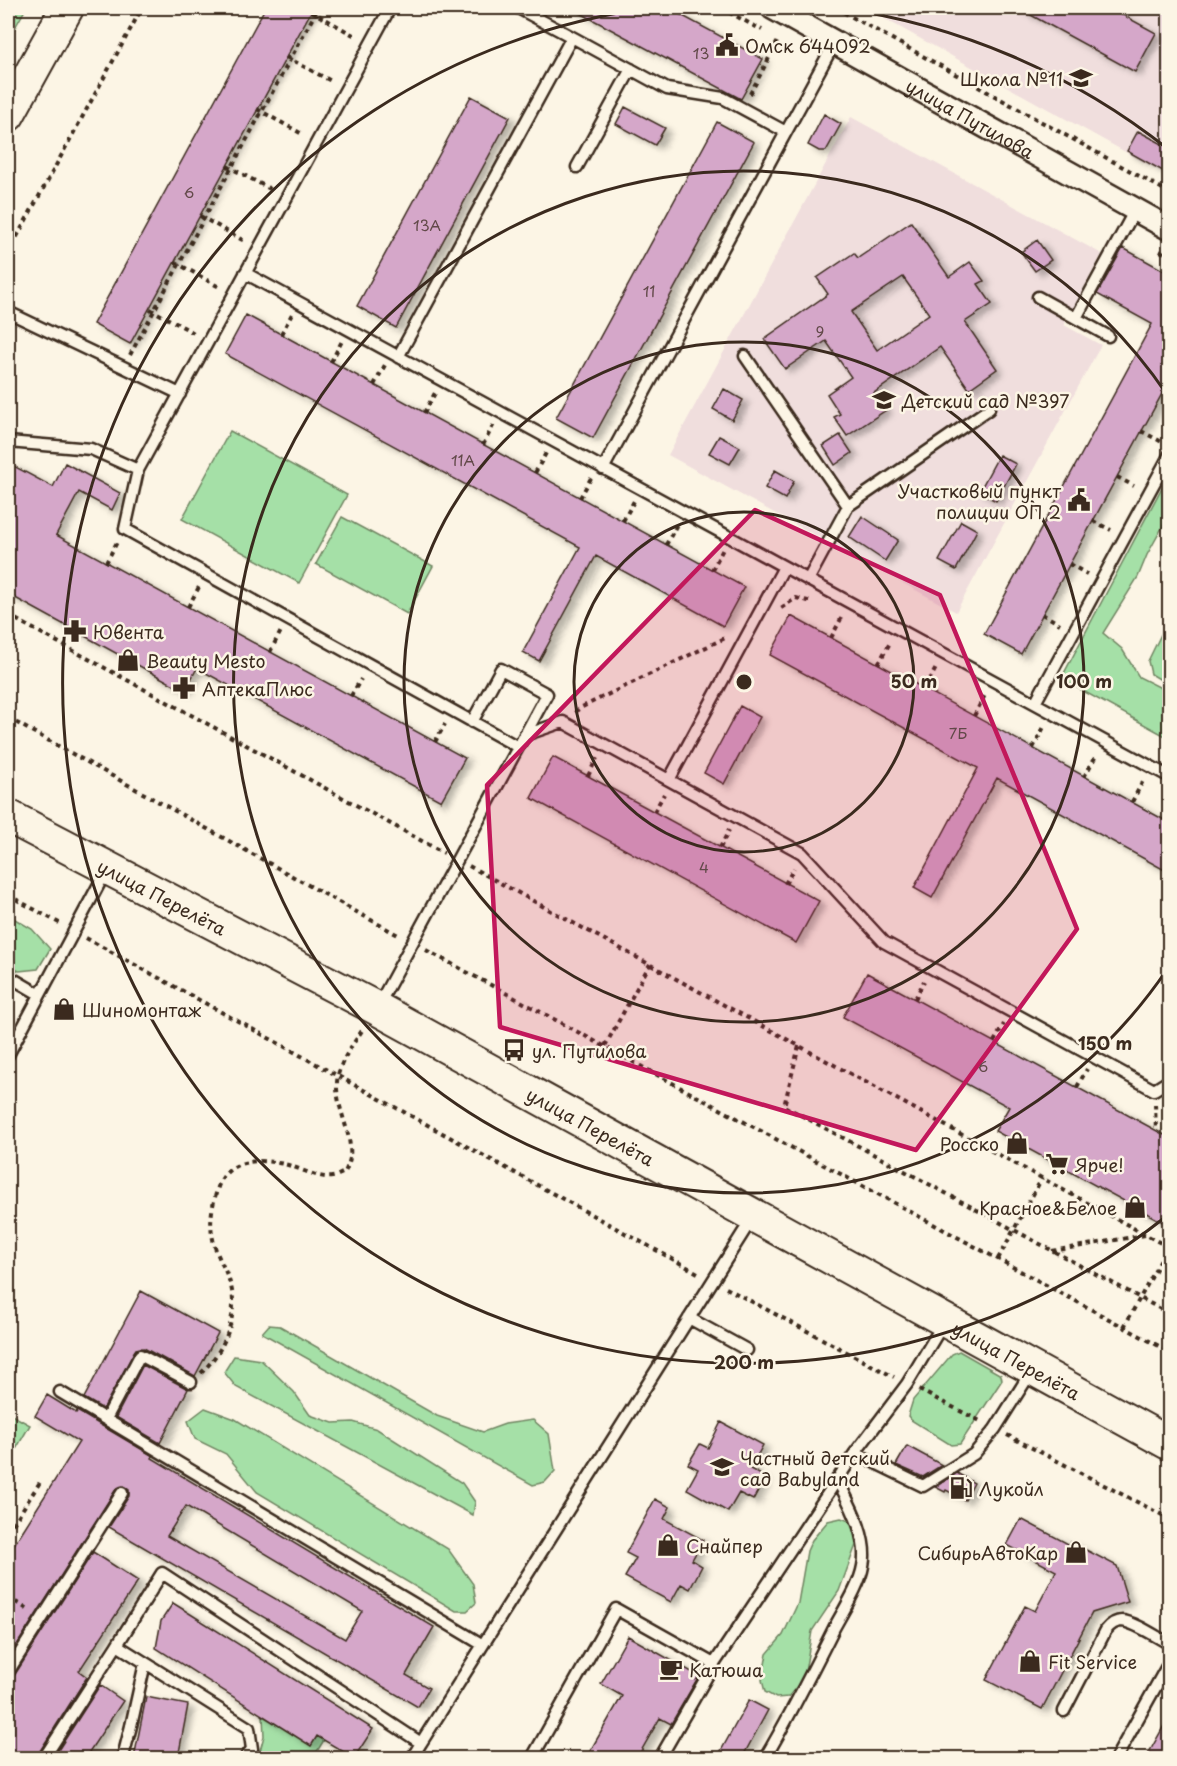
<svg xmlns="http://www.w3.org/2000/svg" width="1177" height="1766" viewBox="0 0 1177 1766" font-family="'Playpen Sans',sans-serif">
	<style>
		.built { fill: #f0dedd }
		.green { fill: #a5e0a7; stroke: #708562; stroke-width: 1.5 }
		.building { fill: #d5a7c9; stroke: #3b2a1e; stroke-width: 1.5; fill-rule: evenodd; filter: url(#shadow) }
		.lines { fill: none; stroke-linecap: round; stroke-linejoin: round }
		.service-casing { stroke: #3b2a1e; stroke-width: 15 }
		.minor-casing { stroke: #3b2a1e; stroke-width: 27 }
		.secondary-casing { stroke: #3b2a1e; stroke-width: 36 }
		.path { stroke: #3b2a1e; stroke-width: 4; stroke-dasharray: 4.5 4.5; stroke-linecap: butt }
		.service { stroke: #fcf5e5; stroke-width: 10 }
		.minor { stroke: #fcf5e5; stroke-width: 22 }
		.secondary { stroke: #fcf5e5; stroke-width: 32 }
		.marked { fill: #c2185b; fill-opacity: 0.2; stroke: #c2185b; stroke-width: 4.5; stroke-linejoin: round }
		.ring { fill: none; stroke: #3b2a1e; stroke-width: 3 }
		.labels { text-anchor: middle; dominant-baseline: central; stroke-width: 5; stroke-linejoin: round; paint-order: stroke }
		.number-label { font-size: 15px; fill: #624949 }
		.poi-label { font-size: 18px; fill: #3b2a1e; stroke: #fcf5e5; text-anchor: start }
		.street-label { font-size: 18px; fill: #3b2a1e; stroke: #fcf5e5 }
		.centre { fill: #3b2a1e; stroke: #fcf5e5; stroke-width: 3 }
		.ring-label { font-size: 18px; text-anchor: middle; font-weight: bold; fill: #3b2a1e; stroke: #fcf5e5; stroke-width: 5; stroke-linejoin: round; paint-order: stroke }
	</style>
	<defs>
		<filter id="shadow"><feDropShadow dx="6" dy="4" stdDeviation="3" flood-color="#0004"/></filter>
	</defs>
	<rect width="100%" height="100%" fill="#fcf5e5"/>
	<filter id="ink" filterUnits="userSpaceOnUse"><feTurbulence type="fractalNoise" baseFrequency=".0167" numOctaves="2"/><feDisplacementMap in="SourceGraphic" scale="12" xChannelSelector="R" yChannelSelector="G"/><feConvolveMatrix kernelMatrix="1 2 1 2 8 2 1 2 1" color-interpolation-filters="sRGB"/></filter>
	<g filter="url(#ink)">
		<path class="built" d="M865,8H1169V176L1120,149Z
			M851,117L1102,254L1064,325L1101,345L956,612L668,455Z"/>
		<path class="green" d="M8,8H26L8,40Z
			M230,431L347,495L299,583L182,519Z
			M1169,474V515L1147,555L1138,577L1103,633L1122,649L1139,677L1169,692V738L1061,679Z
			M342,517L433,566L407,614L316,564Z
			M1169,618V685L1151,674L1148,661Z
			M8,915L32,929L50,949L38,969L19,971L8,965Z
			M269,1325L280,1326L437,1416L483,1432L505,1424L533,1420L549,1434L555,1471L545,1482L533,1485L262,1333Z
			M959,1351L1001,1375L1002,1380L960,1444L951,1445L911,1420L908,1416L913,1400L952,1354Z
			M234,1356L261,1360L294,1392L310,1415L333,1423L353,1422L377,1429L462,1483L475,1502L473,1515L236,1387L224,1372Z
			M205,1408L235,1419L448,1549L473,1584L476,1603L467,1611H456L257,1492L226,1454L195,1439L188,1421Z
			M8,1413L30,1425L8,1463Z
			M841,1518L852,1522L856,1545L839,1591L812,1631L804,1678L788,1697L776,1698L765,1692L762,1680L767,1654L783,1635L798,1603L807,1551L812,1540L828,1521Z
			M263,1716L311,1746L317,1736L324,1740L313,1758H258L264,1736Z"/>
		<path class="building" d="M265,8H313L130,344L93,324Z
			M571,8H668L763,59L741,99Z
			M1018,8H1110L1156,33L1135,72Z
			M471,96L510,117L396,328L357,306Z
			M625,107L665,128L655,145L616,124Z
			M824,114L841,124L826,151H819L808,145Z
			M717,122L754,142L593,438L556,418Z
			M1138,131L1170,148V175L1127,151Z
			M911,222L949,277L970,262L984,281L978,284L992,304L965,322L997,369L969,389L940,347L874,393L886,410L847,436L834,417L840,414L827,394L851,377L826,341L785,369L764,339L828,294L817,278L854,253L858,258ZM903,277L929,314L877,350L851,312Z
			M1037,240L1051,260L1035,271L1021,252Z
			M1123,248L1170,274V379L1021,654L984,634L1152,324L1097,294Z
			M246,315L744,587L723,626L596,556L539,661L523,652L580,547L225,354Z
			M724,389L743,400L732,420L713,409Z
			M840,435L852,453L835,465L823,446Z
			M719,436L740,447L730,464L709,453Z
			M999,455L1016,464L996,501L979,492Z
			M65,463L120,493L112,510L79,492L56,535L465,758L441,801L197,668L185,691L8,594V482L12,465L53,487Z
			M775,470L794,481L785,499L765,488Z
			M862,516L898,540L885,561L849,537Z
			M961,521L977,530L956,570L939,561Z
			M791,616L1170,823V873L997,778L932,898L914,888L978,768L770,655Z
			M740,706L760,717L724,784L704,773Z
			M553,757L819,901L796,943L531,798Z
			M867,973L1170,1138V1226L995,1131L1009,1107L843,1017Z
			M141,1291L218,1333L195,1376L144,1348L136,1349L103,1409L84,1398Z
			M143,1365L188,1389L160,1443L116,1417Z
			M47,1395L76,1413L77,1411L153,1456L152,1458L434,1627L406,1675L429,1688L418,1707L109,1527L129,1496V1490L123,1486L116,1489L8,1659V1554L79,1442L35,1416ZM186,1506L362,1611L345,1639L167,1536Z
			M721,1422L763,1445L750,1469L765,1477L753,1500L739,1493L728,1512L687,1489L698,1469L688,1464L700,1444L708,1448Z
			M907,1446L942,1465L923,1477L896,1465Z
			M957,1473L974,1483L965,1500L946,1490L945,1492L935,1487Z
			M655,1499L670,1507L664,1519L703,1540L692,1560L702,1566L690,1589L681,1584L671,1602L625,1577L636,1558L626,1553Z
			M1021,1519L1070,1545L1071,1542L1117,1566L1128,1602L1092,1613L1042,1709L986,1680L1025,1606L1035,1611L1056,1571L1007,1545Z
			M93,1552L138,1581L79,1671L87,1677L38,1754L37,1758H8V1679L14,1676Z
			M173,1603L373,1729L354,1758L317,1736L311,1746L156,1648L161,1621Z
			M628,1636L699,1676L671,1724L660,1718L637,1758H586L622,1696L601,1684Z
			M100,1685L123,1701L85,1758H53Z
			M146,1697L188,1705L178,1758H134Z
			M749,1700L768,1710L742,1758H717Z
			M1170,1715V1758H1146Z"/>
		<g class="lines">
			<g class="service-casing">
				<path id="service" d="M518,8L572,37
					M577,167L631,69
					M245,273L1170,777
					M1038,297L1108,336
					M8,312L180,394
					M1076,318L1135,210
					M745,356L848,506L989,409
					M398,357L572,37L667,89L723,98L786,132
					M8,442L91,449L138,470L125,529L518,747
					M603,469L835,42
					M138,470L390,8
					M808,580L848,506
					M1035,703L1170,454
					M525,735L563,722L802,853L884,942L1154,1090L1170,1080
					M669,780L784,567
					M8,976L39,994
					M378,1006L547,694L501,669L472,722
					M8,1055L106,871
					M689,1318L747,1350
					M60,1392L483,1645
					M106,1419L140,1355L191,1382
					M855,1453L923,1486L974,1454L995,1429L1031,1372
					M8,1672L122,1493
					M1064,1711L1106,1630C1110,1625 1115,1621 1122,1621C1135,1622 1158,1638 1170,1644
					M44,1758L117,1645
					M121,1758L124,1753L131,1726L145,1663
					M245,1758L252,1749L249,1728L117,1645L162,1573L421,1743L753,1217
					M412,1758L421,1743
					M532,1758L616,1609L714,1664
					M660,1758L714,1664L855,1453L907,1384L943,1324
					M765,1758C790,1716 812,1672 834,1628C843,1611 860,1585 863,1566C869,1537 849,1503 837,1479
					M1116,1758L1170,1661"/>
			</g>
			<g class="minor-casing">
				<g id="minor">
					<path id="s1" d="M773,8L1170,229"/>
				</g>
			</g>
			<g class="secondary-casing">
				<g id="secondary">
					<path d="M8,115L67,8"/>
					<path id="s2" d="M8,816L376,1008L1170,1444"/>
				</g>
			</g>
			<path class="path" d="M721,8L762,30
				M836,8L1170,193
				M311,11L357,37
				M286,57L333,82
				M750,94L779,39
				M257,109L304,135
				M227,166L274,191
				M200,216L246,242
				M1160,251L1170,256
				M8,253L142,8
				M175,262L221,288
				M150,309L196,334
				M281,334L292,314
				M130,355L318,8
				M331,362L342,341
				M1167,384L1170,386
				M374,385L385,365
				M424,413L435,393
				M1141,431L1162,442
				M483,445L494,424
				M535,473L546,453
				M1117,477L1134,486
				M580,498L591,478
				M623,521L634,501
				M1093,521L1111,530
				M666,545L677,524
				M106,563L117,542
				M1069,564L1087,574
				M712,570L723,549
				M188,607L199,587
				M781,608L796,598L812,602
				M1042,614L1060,624
				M8,615L444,853
				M831,638L843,615
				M270,652L281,631
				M878,664L891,641
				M925,689L937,666
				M351,696L361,679
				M575,712L580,708L727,637
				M974,716L986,693
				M8,718L398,935
				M435,742L445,724
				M1033,748L1045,725
				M588,776L597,758
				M1084,777L1097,754
				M1132,802L1144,779
				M654,812L664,794
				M720,848L729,830
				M469,866L1170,1248
				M785,884L794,868
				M8,895L61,924
				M86,938L698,1273
				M426,950L1170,1352
				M915,999L924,981
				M994,1042L1004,1024
				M605,1046L650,964
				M799,1046L784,1106L1170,1314
				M1077,1087L1087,1069
				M1155,1104L1156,1131
				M1052,1251L1145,1235
				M998,1259L1042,1178
				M726,1288L894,1377
				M1124,1327L1168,1247
				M201,1373C223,1352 237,1321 232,1291C229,1273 216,1257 213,1239C209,1222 212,1207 217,1190C226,1159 256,1158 284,1164C298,1167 318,1179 332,1177C336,1177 341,1173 345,1172C347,1168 349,1163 350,1158C353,1130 332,1103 338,1075C342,1058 354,1043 363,1029
				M919,1390L982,1422
				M1007,1435L1170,1519
				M8,1532L42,1479
				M8,1597L30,1611"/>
			<use href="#service" class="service"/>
			<use href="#minor" class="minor"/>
			<use href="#secondary" class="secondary"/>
		</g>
	</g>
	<path class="marked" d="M755,510L940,595L1077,929L916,1150L500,1027L487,785Z"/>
	<g class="ring">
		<circle cx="744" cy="682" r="170"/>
		<circle cx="744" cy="682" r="340"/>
		<path d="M1168 968A511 511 0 1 1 1168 396"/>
		<path d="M1168 1215A681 681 0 1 1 649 8M839 8A681 681 0 0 1 1168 149"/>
	</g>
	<defs>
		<g id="civic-bare" transform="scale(1.8)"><path d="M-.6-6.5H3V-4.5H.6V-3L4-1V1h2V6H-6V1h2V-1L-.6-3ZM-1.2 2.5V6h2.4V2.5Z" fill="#3b2a1e" stroke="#fcf5e5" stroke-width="2.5" paint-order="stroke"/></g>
		<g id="school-bare" transform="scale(1.8)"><path d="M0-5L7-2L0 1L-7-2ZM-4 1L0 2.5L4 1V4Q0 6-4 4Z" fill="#3b2a1e" stroke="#fcf5e5" stroke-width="2.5" paint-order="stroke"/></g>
		<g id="pharmacy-bare" transform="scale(1.8)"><path d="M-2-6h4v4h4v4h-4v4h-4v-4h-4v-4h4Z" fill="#3b2a1e" stroke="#fcf5e5" stroke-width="2.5" paint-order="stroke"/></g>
		<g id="shop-bare" transform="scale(1.8)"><path d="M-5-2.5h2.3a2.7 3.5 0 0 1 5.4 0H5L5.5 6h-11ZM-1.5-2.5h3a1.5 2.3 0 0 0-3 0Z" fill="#3b2a1e" stroke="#fcf5e5" stroke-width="2.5" paint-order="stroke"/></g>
		<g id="bus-bare" transform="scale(1.8)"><path d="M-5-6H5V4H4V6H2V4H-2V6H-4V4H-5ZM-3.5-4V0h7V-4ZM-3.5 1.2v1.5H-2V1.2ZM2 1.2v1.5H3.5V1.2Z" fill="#3b2a1e" stroke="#fcf5e5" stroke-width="2.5" paint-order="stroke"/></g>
		<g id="supermarket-bare" transform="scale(1.8)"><path d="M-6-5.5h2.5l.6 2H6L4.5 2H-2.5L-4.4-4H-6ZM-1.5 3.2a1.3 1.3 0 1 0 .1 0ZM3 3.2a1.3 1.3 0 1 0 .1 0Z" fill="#3b2a1e" stroke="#fcf5e5" stroke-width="2.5" paint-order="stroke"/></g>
		<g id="fuel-bare" transform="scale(1.8)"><path d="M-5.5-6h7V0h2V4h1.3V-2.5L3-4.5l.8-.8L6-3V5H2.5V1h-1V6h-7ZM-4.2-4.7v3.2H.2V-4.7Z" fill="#3b2a1e" stroke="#fcf5e5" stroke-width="2.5" paint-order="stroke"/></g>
		<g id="cafe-bare" transform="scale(1.8)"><path d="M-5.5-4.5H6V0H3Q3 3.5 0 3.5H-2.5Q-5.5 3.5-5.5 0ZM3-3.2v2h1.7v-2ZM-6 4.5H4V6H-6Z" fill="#3b2a1e" stroke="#fcf5e5" stroke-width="2.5" paint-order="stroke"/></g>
	</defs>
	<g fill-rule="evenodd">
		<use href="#civic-bare" x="727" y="45"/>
		<use href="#school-bare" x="1081" y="78"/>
		<use href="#school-bare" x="884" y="400"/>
		<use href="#civic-bare" x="1079" y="500"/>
		<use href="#pharmacy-bare" x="75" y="631"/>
		<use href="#shop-bare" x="128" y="660"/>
		<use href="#pharmacy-bare" x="184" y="688"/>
		<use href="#shop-bare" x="64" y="1009"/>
		<use href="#bus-bare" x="514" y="1050"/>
		<use href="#shop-bare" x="1017" y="1143"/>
		<use href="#supermarket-bare" x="1057" y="1164"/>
		<use href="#shop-bare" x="1135" y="1207"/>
		<use href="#school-bare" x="722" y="1467"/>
		<use href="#fuel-bare" x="961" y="1488"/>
		<use href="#shop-bare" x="668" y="1545"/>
		<use href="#shop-bare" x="1076" y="1552"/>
		<use href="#shop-bare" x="1030" y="1661"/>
		<use href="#cafe-bare" x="671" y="1669"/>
	</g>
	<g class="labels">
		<g class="number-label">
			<text x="701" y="52">13</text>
			<text x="189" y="191">6</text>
			<text x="427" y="224">13А</text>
			<text x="649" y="290">11</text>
			<text x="820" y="330">9</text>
			<text x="463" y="459">11А</text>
			<text x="958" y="732">7Б</text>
			<text x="704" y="866">4</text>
			<text x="983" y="1065">6</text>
		</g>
		<g class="poi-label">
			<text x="745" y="45">Омск 644092</text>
			<text x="1063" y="78" text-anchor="end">Школа №11</text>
			<text x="902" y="400">Детский сад №397</text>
			<text x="1061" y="490" text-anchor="end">Участковый пункт<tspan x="1061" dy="21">полиции ОП 2</tspan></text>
			<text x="93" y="631">Ювента</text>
			<text x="146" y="660">Beauty Mesto</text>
			<text x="202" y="688">АптекаПлюс</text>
			<text x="82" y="1009">Шиномонтаж</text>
			<text x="532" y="1050">ул. Путилова</text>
			<text x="999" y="1143" text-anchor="end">Росско</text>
			<text x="1075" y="1164">Ярче!</text>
			<text x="1117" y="1207" text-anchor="end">Красное&amp;Белое</text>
			<text x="740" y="1457">Частный детский<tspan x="740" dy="21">сад Babyland</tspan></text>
			<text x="979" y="1488">Лукойл</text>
			<text x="686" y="1545">Снайпер</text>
			<text x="1058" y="1552" text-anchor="end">СибирьАвтоКар</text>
			<text x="1048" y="1661">Fit Service</text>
			<text x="689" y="1669">Катюша</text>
		</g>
		<g class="street-label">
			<text stroke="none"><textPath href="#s1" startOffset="226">улица Путилова</textPath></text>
			<text stroke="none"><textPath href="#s2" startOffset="174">улица Перелёта</textPath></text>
			<text stroke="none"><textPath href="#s2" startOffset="660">улица Перелёта</textPath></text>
			<text stroke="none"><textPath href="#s2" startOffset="1146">улица Перелёта</textPath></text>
		</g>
	</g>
	<circle cx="744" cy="682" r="9" class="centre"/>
	<g class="ring-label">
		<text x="914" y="688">50 m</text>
		<text x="1084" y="688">100 m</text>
		<text x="1105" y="1050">150 m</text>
		<text x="744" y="1369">200 m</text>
	</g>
	<rect width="1177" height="1766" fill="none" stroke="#fcf5e5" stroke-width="30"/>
	<rect x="15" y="15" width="1147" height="1736" fill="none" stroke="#3b2a1e" stroke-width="2" filter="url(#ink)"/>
</svg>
